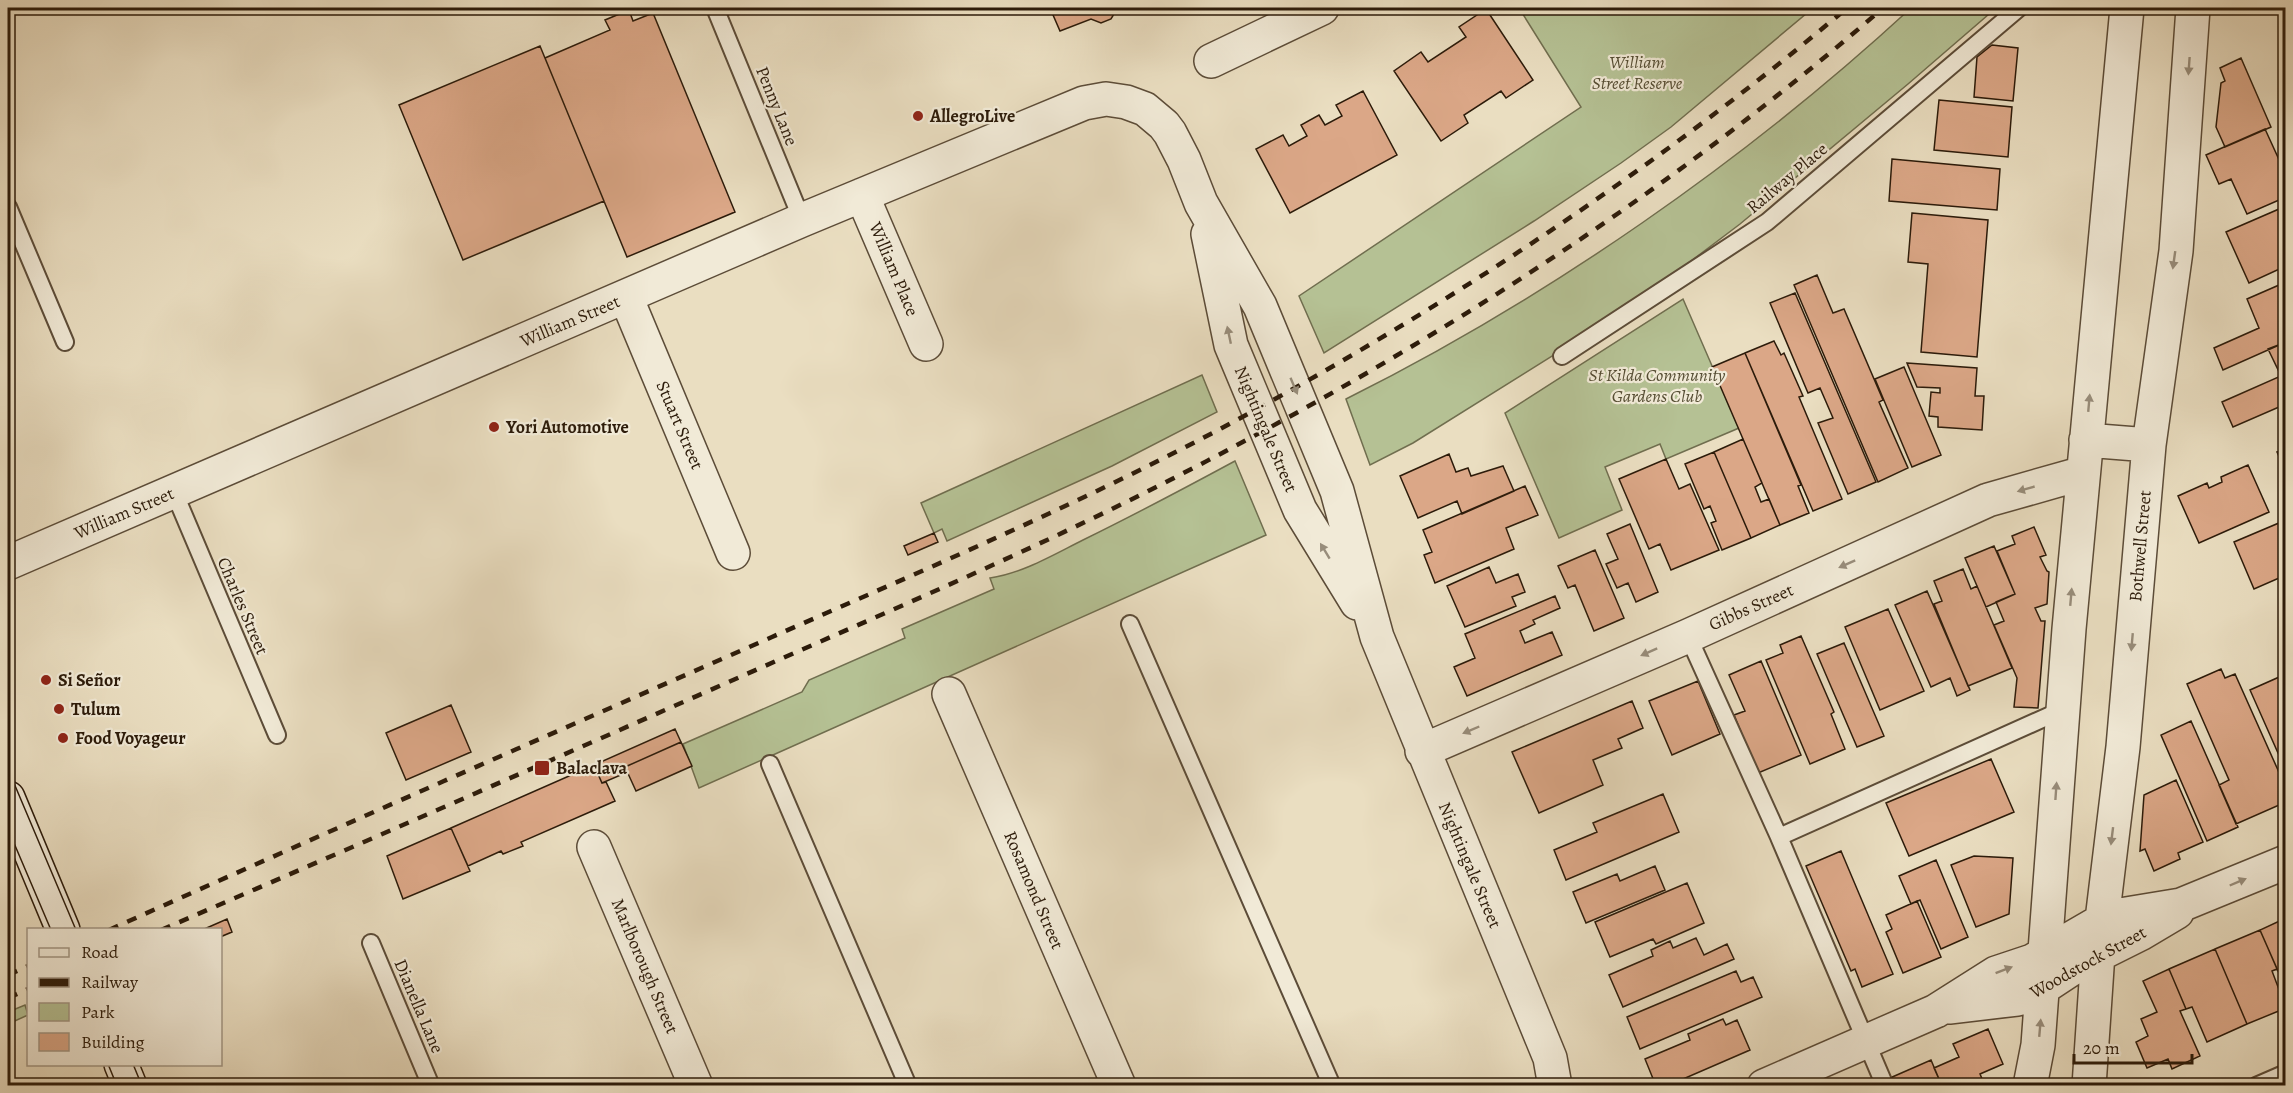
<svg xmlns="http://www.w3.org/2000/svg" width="2293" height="1093" viewBox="0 0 2293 1093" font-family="Alegreya,serif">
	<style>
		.green { fill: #b5c194; stroke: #706e4f; stroke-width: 1.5 }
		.building { fill: #dba787; stroke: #2c1b0a; stroke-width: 1.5 }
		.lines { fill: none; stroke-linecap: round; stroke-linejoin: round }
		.lane-casing { stroke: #5c4c38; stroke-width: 20 }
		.street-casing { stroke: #5c4c38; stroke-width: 36 }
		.secondary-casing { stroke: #2c1b0a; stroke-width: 36 }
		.lane { stroke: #f1ead7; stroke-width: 16 }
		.street { stroke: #f1ead7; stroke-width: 33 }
		.secondary { stroke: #f1ead7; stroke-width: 33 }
		.tram { stroke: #2c1b0a; stroke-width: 1.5 }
		.rail { stroke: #2c1b0a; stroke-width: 4.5; stroke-dasharray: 10 10; stroke-linecap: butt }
		.oneway { fill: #988d7b }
		.poi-dot { fill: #8f2418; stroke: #f1ead7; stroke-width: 2 }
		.labels { text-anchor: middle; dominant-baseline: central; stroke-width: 4.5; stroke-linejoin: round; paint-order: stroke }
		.park-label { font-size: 18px; font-style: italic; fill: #554d33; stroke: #f1ead7 }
		.street-label { font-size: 18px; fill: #2c1b0a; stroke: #f1ead7 }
		.poi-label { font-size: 18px; font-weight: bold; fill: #2c1b0a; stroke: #f1ead7; text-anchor: start }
	</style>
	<rect width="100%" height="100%" fill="#eadec1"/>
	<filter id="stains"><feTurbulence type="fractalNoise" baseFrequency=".00333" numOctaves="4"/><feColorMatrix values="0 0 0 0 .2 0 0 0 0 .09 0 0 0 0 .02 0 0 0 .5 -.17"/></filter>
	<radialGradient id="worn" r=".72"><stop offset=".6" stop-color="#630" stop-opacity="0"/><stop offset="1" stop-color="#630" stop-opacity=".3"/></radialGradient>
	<path class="green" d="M1519,8H1813L1671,127L1621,163L1534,221L1324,353L1299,296L1581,107Z
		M1911,8H1996L1908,84L1740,224L1629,308L1413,443L1370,465L1346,399C1548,298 1745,161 1911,8Z
		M1683,299L1739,428L1666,459L1660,444L1605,467L1622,510L1559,538L1505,413Z
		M1202,375L1217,412L1112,466L947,541L942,529L934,533L921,503Z
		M1235,461L1266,535L699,788L683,744L802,692L809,680L905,638L902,629L994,589L990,578C1023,573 1053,555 1083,540C1134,515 1185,488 1235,461Z
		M25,1005L28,1015L8,1024V1012Z"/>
	<path class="building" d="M1050,8H1117V9L1111,19L1101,23L1091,19L1060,31Z
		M1486,9L1533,80L1506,98L1501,91L1464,115L1468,123L1441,141L1394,71L1421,52L1428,62L1466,37L1459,27Z
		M629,10L633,21L653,13L735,212L627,257L545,58L610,30L605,20Z
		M1992,45L2018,48L2013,101L1974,97L1977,57Z
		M540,46L604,201L463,260L399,105Z
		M2241,58L2271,127L2225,147L2216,127L2221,83L2225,81L2220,68Z
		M1363,91L1397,155L1290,213L1256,149L1283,135L1289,146L1307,136L1301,125L1319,115L1325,125L1342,116L1336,105Z
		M1939,100L2012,107L2008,157L1934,150Z
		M2265,129L2286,175V197L2247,214L2231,179L2219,184L2206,155Z
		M1892,159L2000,169L1997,210L1889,201Z
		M2286,206V266L2249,283L2226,232Z
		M1912,213L1988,220L1977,357L1921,352L1928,264L1908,262Z
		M1817,275L1833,313L1844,309L1883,400L1879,402L1908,468L1878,482L1794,285Z
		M2286,282V342L2223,370L2214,348L2259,328L2247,299Z
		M1795,293L1876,482L1848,494L1818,423L1833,418L1820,388L1808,393L1770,303Z
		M1774,341L1781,355L1784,353L1803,396L1799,397L1842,499L1813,511L1745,353Z
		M2286,342V404L2233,427L2222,402L2281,376L2268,349Z
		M1745,353L1801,485L1798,486L1809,513L1780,525L1712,367Z
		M1907,363L1977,368L1975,396H1984L1982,430L1938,427V417L1929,416L1931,392L1940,393V388L1917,387Z
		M1904,367L1941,455L1912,467L1875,379Z
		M1743,439L1762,483L1755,487L1761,502L1769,499L1780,525L1751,538L1714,452Z
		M2286,449V472L2277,452Z
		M1714,452L1751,538L1722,550L1711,523L1716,521L1710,506L1704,509L1685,464Z
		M1449,454L1456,472L1468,468L1471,476L1503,466L1514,491L1462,514L1457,501L1418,518L1400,476Z
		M1666,459L1679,489L1690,484L1719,550L1671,570L1660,544L1649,549L1619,479Z
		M2248,465L2269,512L2199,543L2178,496L2207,483L2209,488L2222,482L2221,477Z
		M1525,486L1538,515L1506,528L1514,549L1435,583L1424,555L1432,552L1423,530Z
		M2286,520V575L2254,589L2234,542Z
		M1630,524L1658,592L1636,602L1628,583L1617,588L1606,564L1618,559L1607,534Z
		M2034,527L2046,555L2040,557L2047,571L2049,572L2047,604L2035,608L2041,621H2045L2038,708L2014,707L2017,678L1994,625L2004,621L1996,602L2015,594L1997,551L2015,544L2012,536Z
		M934,533L938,542L908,555L904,546Z
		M1994,546L2015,594L1986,607L1965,558Z
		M1595,550L1624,618L1594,631L1575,585L1568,588L1558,566Z
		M1489,567L1496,583L1518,574L1525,592L1512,597L1516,606L1465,627L1447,586Z
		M1963,569L1971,589L1977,586L2012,668L1968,686L1934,604L1942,601L1934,581Z
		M1927,591L1970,690L1957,696L1950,678L1931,687L1895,605Z
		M1555,596L1560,608L1533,620L1535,624L1520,631L1525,643L1552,632L1562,655L1467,696L1454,667L1475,658L1465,634Z
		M1888,609L1924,691L1880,710L1845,627Z
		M1801,636L1834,712L1831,714L1845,749L1810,764L1766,660L1783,653L1780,645Z
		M1844,643L1884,736L1857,747L1817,654Z
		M1761,661L1801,755L1758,773L1734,715L1745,711L1729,675Z
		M2221,669L2225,678L2235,674L2286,788V802L2236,824L2219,785L2229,780L2187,684Z
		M2286,674V771L2250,690Z
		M1698,681L1720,734L1672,755L1649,701Z
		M1632,701L1643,728L1618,739L1622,748L1593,760L1603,785L1539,813L1512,752Z
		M451,705L471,752L406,780L386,733Z
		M2191,721L2238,827L2207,841L2161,735Z
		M675,729L681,742L625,767L628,772L602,783L594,765Z
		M681,742L692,766L636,791L625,767Z
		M1991,759L2014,812L1909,856L1886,803Z
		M594,765L602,783L606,782L615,801L521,842L523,846L503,854L501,851L468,866L451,828Z
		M2176,780L2203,842L2178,853L2180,859L2154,871L2145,849L2140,851L2144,795Z
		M1663,794L1679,832L1566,880L1554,850L1597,832L1593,823Z
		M451,828L470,871L403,899L387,856Z
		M1841,851L1893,974L1862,987L1855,969L1851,971L1806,866Z
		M1974,856L2013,858L2009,914L1976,927L1951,865Z
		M1936,860L1968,937L1941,949L1920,900L1911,904L1899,876Z
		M1655,866L1665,890L1586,923L1573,892L1617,874L1620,881Z
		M1687,883L1704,923L1656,944L1653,939L1610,957L1595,922Z
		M1917,901L1941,957L1903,973L1886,932L1892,929L1886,915Z
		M2286,918V979L2282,980L2260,930Z
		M227,919L232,932L220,937V930H202Z
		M2260,930L2277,969L2272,971L2286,1008L2247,1024L2215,949Z
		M1696,938L1704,955L1727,944L1734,959L1623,1007L1609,975L1653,956L1651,950L1670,941L1673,948Z
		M2215,949L2247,1024L2207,1042L2192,1007L2186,1009L2169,969Z
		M2169,969L2186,1009L2180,1011L2200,1056L2172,1069L2168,1059L2147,1068L2136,1042L2148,1036L2141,1019L2157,1012L2143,981Z
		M1736,971L1741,982L1753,977L1762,997L1640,1049L1627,1017Z
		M1723,1019L1726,1025L1737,1020L1750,1050L1667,1086H1656L1645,1059L1690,1040L1688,1034Z
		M1988,1029L2003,1064L1980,1074L1985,1086H1942L1934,1068L1959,1057L1953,1044Z
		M1931,1060L1942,1086H1893L1890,1078Z"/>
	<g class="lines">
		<g class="lane-casing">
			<path id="lane" d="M715,8L802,220
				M8,207L65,342
				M1562,356L1767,222L2019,8
				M174,492L277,735
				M1130,624L1332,1086
				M1688,636L1779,837L1885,1086
				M770,764L908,1086
				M1779,837L2062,710
				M371,943L431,1086
				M2256,1086L2286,1073"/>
		</g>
		<g class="street-casing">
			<path id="street" d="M1211,61L1322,8
				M862,195L926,344
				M1208,234L1231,345L1300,510L1357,603
				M626,297L733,553
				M2086,440L2149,445
				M8,563L802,220L1084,103L1106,99L1126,102L1145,109L1164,125L1170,133L1184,160L1201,203L1260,306L1337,491L1377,637L1550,1058L1555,1086
				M949,694L1119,1086
				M1422,751L1688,636L1988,500L2083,473
				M594,847L696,1086
				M1949,1007L2017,999L2032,995L2076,966L2140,934L2177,912
				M1764,1086L1936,1011L1996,973L2032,961L2108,917L2181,905L2286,862
				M2030,1086L2038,1045L2069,629L2127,8
				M2089,1086L2098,953L2123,747L2149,445L2176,251L2193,8"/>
		</g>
		<g class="secondary-casing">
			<path id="secondary" d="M8,798L63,930
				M121,1064L130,1086"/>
		</g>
		<use href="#lane" class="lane"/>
		<use href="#street" class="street"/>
		<use href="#secondary" class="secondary"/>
		<path class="tram" d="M8,769L76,930
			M8,829L51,930
			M108,1064L117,1086
			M133,1064L142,1086"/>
		<path class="rail" d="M109,930C329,831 551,734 772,637C935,565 1101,495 1257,409C1466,294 1664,162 1847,8
			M161,930C360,844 559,757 758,669C896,608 1035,549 1170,480C1425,350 1667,195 1883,8
			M8,975L28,966
			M8,998L28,989"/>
	</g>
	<defs><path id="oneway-solid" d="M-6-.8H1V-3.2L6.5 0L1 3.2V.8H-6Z" transform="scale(1.5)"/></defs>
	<g class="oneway">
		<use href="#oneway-solid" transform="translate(2189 66) rotate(94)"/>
		<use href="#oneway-solid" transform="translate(2174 260) rotate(98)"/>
		<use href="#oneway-solid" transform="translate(1229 335) rotate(-102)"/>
		<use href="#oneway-solid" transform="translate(1294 386) rotate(67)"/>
		<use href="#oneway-solid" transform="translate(2089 403) rotate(-85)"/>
		<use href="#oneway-solid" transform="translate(2026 489) rotate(164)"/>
		<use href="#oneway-solid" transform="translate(1325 551) rotate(-121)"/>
		<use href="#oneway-solid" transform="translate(1847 564) rotate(156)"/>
		<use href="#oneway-solid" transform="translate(2071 597) rotate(-85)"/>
		<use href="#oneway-solid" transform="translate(2132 642) rotate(95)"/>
		<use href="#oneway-solid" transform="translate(1649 652) rotate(156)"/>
		<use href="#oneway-solid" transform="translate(1471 730) rotate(157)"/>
		<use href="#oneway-solid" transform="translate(2056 791) rotate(-86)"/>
		<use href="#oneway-solid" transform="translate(2112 836) rotate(97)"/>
		<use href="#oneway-solid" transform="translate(2238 882) rotate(-23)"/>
		<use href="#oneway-solid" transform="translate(2004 970) rotate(-21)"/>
		<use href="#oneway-solid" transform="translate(2040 1028) rotate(-85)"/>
	</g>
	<g class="poi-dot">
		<circle cx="918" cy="116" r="6"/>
		<circle cx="494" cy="427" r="6"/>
		<circle cx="46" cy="680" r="6"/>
		<circle cx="59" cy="709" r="6"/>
		<circle cx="63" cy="738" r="6"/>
		<rect x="534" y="760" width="16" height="16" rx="3"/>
	</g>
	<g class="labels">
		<g class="park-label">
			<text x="1637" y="62">William<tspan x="1637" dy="21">Street Reserve</tspan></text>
			<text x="1657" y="375">St Kilda Community<tspan x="1657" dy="21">Gardens Club</tspan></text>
		</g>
		<g class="street-label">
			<text transform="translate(777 106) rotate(68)">Penny Lane</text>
			<text transform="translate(1787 178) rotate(-40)">Railway Place</text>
			<text transform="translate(894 269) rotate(67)">William Place</text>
			<text transform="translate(570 321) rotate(-23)">William Street</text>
			<text transform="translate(680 425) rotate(67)">Stuart Street</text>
			<text transform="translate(1266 429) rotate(67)">Nightingale Street</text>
			<text transform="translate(124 513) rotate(-23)">William Street</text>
			<text transform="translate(2140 546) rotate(-85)">Bothwell Street</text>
			<text transform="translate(243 606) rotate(67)">Charles Street</text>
			<text transform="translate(1751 607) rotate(-24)">Gibbs Street</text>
			<text transform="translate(1470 865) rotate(67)">Nightingale Street</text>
			<text transform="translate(1034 890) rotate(67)">Rosamond Street</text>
			<text transform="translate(2088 962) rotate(-29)">Woodstock Street</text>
			<text transform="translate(645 966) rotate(67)">Marlborough Street</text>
			<text transform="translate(419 1006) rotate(67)">Dianella Lane</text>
		</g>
		<g class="poi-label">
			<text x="930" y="116">AllegroLive</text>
			<text x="506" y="427">Yori Automotive</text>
			<text x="58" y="680">Si Señor</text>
			<text x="71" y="709">Tulum</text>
			<text x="75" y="738">Food Voyageur</text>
			<text x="556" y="768">Balaclava</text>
		</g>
	</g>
	<rect width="2293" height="1093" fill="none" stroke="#eadec1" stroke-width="30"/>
	<rect x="9" y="9" width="2275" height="1075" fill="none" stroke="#2c1b0a" stroke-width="3"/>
	<rect x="15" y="15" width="2263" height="1063" fill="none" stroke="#2c1b0a" stroke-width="1.5"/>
	<rect x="27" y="928" width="195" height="138" fill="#f1ead7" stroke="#a29785" stroke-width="1.5"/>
	<rect x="39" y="948" width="30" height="9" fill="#f1ead7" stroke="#a29785" stroke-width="1.5"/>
	<text x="81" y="958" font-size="18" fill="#2c1b0a">Road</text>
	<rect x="39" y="978" width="30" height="9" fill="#2c1b0a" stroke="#a29785" stroke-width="1.5"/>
	<text x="81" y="988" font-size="18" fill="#2c1b0a">Railway</text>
	<rect x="39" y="1003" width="30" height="18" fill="#b5c194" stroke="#a29785" stroke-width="1.5"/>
	<text x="81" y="1018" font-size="18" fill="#2c1b0a">Park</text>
	<rect x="39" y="1033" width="30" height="18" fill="#dba787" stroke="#a29785" stroke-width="1.5"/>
	<text x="81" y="1048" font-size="18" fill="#2c1b0a">Building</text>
	<path d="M2074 1054v9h118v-9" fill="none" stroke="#2c1b0a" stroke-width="3"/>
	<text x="2083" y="1054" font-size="18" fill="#2c1b0a" stroke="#f1ead7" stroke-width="4.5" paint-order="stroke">20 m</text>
	<rect width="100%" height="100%" filter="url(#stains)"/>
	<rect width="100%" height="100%" fill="url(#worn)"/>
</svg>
